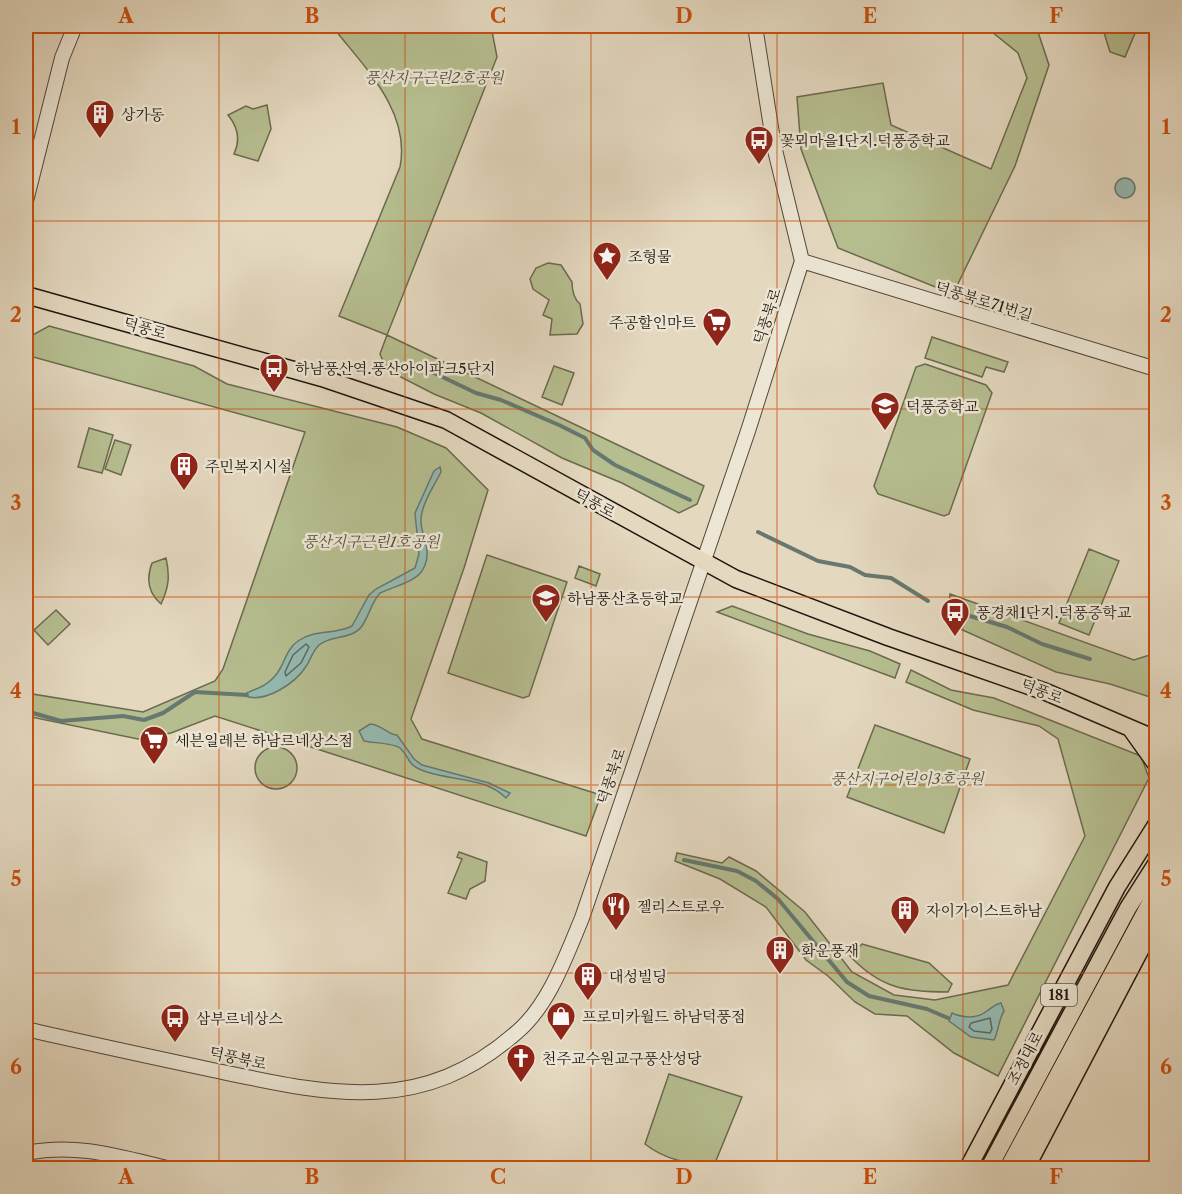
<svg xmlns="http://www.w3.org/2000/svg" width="1182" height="1194" viewBox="0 0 1182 1194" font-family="'Libre Caslon Text','Noto Serif KR',serif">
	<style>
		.green { fill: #b6be90; stroke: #6b6a4f; stroke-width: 1.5 }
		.water { fill: #95bab1; stroke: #667870; stroke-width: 1.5 }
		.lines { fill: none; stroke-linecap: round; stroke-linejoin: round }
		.shore { stroke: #5a6860; stroke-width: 1.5 }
		.stream { stroke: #667870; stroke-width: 4 }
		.minor-casing { stroke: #51463a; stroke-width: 16 }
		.major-casing { stroke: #20150e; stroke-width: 19 }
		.minor { stroke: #ede6d5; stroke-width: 14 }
		.major { stroke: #e4d8bf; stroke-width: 16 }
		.grid { fill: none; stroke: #ca4f0c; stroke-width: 1.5; stroke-opacity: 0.55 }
		.labels { text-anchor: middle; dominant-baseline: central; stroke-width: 5; stroke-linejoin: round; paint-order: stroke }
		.shield { fill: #ede6d5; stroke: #5e544a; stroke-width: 1.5 }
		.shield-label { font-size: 14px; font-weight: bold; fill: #20150e }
		.park-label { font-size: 15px; font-style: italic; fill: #54503c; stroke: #ede6d5 }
		.poi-label { font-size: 15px; fill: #20150e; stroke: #ede6d5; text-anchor: start }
		.street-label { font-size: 15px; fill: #20150e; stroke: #ede6d5 }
		.neatline { fill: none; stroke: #ca4f0c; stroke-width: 2 }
		.grid-label { font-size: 20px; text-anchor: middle; font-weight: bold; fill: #ca4f0c }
	</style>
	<rect width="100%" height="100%" fill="#e4d8bf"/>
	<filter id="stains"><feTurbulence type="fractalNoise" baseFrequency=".00333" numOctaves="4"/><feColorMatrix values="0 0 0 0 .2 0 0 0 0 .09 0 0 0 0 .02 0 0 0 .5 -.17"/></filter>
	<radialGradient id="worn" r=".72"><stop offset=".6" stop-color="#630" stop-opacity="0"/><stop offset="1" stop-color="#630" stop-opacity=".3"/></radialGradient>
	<path class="green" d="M332,26H491L497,57L387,335L704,486L697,504L679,513L622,483L562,458L481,413L434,394L387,370L380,354L387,335L339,316L400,167C411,111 364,67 332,26Z
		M959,26H1039L1038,32L1049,65L1015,166L953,294L838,248L801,149L797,97L883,83L891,125L991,169L1027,78L1018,53L987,28L961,31Z
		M1102,26H1138L1125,57L1110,52Z
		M267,105L271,129L258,161L234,154C241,139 238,127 228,115L246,106L253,109Z
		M548,263L561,265L572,282C572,289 574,299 580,304L583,324L577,334L550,335L552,319L543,315L549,300L533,289L530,279L536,268Z
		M49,326L194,366L227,384L397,427L446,448L488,490L464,568L411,719L422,739L601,795L586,836L215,716L171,733L138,739L26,716V693L143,712L215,681L223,669L305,432L26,355L29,337Z
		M932,337L1008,362L1004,372L986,367L982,377L925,358Z
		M925,364L986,385L992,393L949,514L944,516L878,494L874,486L916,367Z
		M554,366L574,373L562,405L542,397Z
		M89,428L113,435L102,473L78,467Z
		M115,440L131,445L121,475L105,469Z
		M1089,549L1119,561L1089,635L1059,623Z
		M487,555L567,582L529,696L523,698L448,673Z
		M166,558C170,576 169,587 161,604C148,593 146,579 152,563Z
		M579,566L600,574L596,586L575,578Z
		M950,594L1134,660L1156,653V699L1110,684L1056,672L947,623Z
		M732,606L808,634L870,651L900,664L895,678L717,612Z
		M56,610L70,624L48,645L34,630Z
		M911,670L951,690L994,698L1141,756L1149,778L998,1076L954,1053L907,1016L875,1014L855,1002L828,976L806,960L766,907L720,879L675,861L677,853L722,863L729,857L756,871L805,912L852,972L894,995L935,1000L1008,985L1085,836L1058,739L1039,726L973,710L906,682Z
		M875,725L970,759L944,833L847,797Z
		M255 768a21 21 0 1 1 42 0a21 21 0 1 1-42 0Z
		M459,852L487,862L485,881L470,889L466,899L448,893L462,859L457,857Z
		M862,944L929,963L952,984L948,992C905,992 880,988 850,956Z
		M669,1074L742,1097L715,1163C690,1166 664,1159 645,1144Z"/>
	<path class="water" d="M1115 188a10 10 0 1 1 20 0a10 10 0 1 1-20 0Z
		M440,467L441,472C434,486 422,503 421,519C420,531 427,541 427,551C429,581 401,583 380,593C371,603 369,616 362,626C352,640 331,635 319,645C313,651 311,658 307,665C296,683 264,705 243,695C254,689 266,687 275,676C285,665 285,650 298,641C315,629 335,635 352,626L369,595L376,589L415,568L419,554L415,513L434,471Z
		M370,724C381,724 388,735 397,735L414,759L422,765L489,783L510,793L506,798C485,777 453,781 427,772C405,765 412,759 400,748C394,743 372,743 364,741L359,731Z
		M1001,1003L1004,1011C998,1021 999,1030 994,1040L971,1037L949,1021L952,1013C963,1018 977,1019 987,1011C993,1007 993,1005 1001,1003Z"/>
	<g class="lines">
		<path class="shore" d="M306,644L309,647L301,663L286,676L285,672L293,655Z
			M990,1018L992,1029L990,1033L974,1031L969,1027L971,1023Z"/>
		<path class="stream" d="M430,371L476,393L501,400L559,425L585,438L593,450L615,465L690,500
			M758,532L818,561L850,567L865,575L891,578L928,601
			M963,614L1007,627L1042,644L1090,659
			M26,711L61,721L123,716L144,720L163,713L195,692L247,695
			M684,860L737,871L756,881L778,899L847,982L869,996L927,1009L948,1018"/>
		<g class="minor-casing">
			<path id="minor" d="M26,201L62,58L75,26
				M802,261L1156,369
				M26,1029C86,1043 147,1056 208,1069C323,1093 419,1119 517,1032C549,1005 566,956 582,918L748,431L802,261L774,146L755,26
				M26,1153C77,1143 117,1156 167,1168"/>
		</g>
		<g class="major-casing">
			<path id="major" d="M26,295L322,378L446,420L736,579L888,637L1046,692L1156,739
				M1131,729L1156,764
				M968,1168L1117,887L1156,825
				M989,1168L1128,908L1156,864
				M1008,1168L1156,892
				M1026,1168L1156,920"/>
		</g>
		<use href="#minor" class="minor"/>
		<use href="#major" class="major"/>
	</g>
	<path class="grid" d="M219,26V1168M405,26V1168M591,26V1168M777,26V1168M963,26V1168M26,221H1156M26,409H1156M26,597H1156M26,785H1156M26,973H1156"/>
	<defs>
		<g id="building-pin" transform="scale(1.5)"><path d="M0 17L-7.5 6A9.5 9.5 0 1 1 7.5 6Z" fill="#8f2418" stroke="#ede6d5"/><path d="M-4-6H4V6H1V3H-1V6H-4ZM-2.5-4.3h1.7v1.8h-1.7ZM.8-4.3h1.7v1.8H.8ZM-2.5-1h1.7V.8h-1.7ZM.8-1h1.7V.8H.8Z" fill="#fff"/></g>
		<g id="bus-pin" transform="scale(1.5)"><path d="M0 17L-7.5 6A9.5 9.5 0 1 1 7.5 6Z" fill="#8f2418" stroke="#ede6d5"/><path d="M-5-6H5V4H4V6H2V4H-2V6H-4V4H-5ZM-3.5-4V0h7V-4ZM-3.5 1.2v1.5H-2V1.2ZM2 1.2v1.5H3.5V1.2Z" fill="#fff"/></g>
		<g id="sight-pin" transform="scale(1.5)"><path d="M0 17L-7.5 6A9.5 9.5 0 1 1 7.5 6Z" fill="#8f2418" stroke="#ede6d5"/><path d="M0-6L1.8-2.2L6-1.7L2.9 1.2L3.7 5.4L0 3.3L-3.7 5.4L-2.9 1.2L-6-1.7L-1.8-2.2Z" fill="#fff"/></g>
		<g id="supermarket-pin" transform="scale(1.5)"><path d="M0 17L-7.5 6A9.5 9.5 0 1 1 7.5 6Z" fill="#8f2418" stroke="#ede6d5"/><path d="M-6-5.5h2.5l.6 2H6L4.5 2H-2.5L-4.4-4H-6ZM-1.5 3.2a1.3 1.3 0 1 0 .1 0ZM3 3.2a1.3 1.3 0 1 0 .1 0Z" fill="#fff"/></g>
		<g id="school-pin" transform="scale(1.5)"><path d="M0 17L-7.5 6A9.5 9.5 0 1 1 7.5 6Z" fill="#8f2418" stroke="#ede6d5"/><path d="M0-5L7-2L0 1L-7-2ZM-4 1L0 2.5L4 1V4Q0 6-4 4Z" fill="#fff"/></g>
		<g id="restaurant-pin" transform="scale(1.5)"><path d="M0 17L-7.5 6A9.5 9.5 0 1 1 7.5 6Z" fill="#8f2418" stroke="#ede6d5"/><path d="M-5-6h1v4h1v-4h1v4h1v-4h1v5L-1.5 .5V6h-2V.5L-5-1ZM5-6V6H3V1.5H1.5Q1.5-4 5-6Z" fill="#fff"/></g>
		<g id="shop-pin" transform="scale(1.5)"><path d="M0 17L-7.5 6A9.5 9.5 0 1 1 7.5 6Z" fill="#8f2418" stroke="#ede6d5"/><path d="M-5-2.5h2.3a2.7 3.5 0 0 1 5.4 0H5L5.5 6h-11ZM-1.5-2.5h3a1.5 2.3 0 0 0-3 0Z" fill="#fff"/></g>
		<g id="church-pin" transform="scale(1.5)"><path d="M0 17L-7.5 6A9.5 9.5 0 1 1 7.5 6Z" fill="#8f2418" stroke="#ede6d5"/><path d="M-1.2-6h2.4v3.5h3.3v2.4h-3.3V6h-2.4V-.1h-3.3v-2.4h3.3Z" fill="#fff"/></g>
	</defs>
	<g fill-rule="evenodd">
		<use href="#building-pin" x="100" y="114"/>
		<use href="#bus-pin" x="759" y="140"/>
		<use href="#sight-pin" x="607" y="256"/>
		<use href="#supermarket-pin" x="717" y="322"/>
		<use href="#bus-pin" x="274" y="368"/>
		<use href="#school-pin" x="885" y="406"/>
		<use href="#building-pin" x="184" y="466"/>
		<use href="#school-pin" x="546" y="598"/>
		<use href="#bus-pin" x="955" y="612"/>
		<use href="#supermarket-pin" x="154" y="740"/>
		<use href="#restaurant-pin" x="616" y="906"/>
		<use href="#building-pin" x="905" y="910"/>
		<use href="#building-pin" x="780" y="950"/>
		<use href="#building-pin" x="588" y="976"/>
		<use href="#shop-pin" x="561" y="1016"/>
		<use href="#bus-pin" x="175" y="1018"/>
		<use href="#church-pin" x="521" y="1058"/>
	</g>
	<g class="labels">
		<rect class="shield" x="1041" y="984" width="36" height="22" rx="4.5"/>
		<g class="shield-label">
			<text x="1059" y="995">181</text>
		</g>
		<g class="park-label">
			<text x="434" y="77">풍산지구근린2호공원</text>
			<text x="371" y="541">풍산지구근린1호공원</text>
			<text x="907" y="778">풍산지구어린이3호공원</text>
		</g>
		<g class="poi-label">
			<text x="121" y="114">상가동</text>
			<text x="780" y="140">꽃뫼마을1단지.덕풍중학교</text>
			<text x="628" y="256">조형물</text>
			<text x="696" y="322" text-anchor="end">주공할인마트</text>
			<text x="295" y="368">하남풍산역.풍산아이파크5단지</text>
			<text x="906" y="406">덕풍중학교</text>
			<text x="205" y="466">주민복지시설</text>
			<text x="567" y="598">하남풍산초등학교</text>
			<text x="976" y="612">풍경채1단지.덕풍중학교</text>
			<text x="175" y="740">세븐일레븐 하남르네상스점</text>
			<text x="637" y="906">젤리스트로우</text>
			<text x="926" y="910">자이가이스트하남</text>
			<text x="801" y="950">화운풍재</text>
			<text x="609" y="976">대성빌딩</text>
			<text x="582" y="1016">프로미카월드 하남덕풍점</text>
			<text x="196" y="1018">삼부르네상스</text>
			<text x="542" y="1058">천주교수원교구풍산성당</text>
		</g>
		<g class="street-label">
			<text transform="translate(984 301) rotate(17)">덕풍북로71번길</text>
			<text transform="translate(767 316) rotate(-72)">덕풍북로</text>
			<text transform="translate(145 328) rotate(16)">덕풍로</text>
			<text transform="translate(595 503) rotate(29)">덕풍로</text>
			<text transform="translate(1042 691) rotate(21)">덕풍로</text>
			<text transform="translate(611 776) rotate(-71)">덕풍북로</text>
			<text transform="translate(238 1058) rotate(12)">덕풍북로</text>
			<text transform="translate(1025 1058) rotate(-62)">조정대로</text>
		</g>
	</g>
	<rect width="1182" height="1194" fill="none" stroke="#e4d8bf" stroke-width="66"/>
	<rect x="33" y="33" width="1116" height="1128" class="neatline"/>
	<g class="grid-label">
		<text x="126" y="23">A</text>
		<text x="312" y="23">B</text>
		<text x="498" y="23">C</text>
		<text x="684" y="23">D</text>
		<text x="870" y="23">E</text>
		<text x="1056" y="23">F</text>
		<text x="16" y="134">1</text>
		<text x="1166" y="134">1</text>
		<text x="16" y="322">2</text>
		<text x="1166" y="322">2</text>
		<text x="16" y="510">3</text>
		<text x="1166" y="510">3</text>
		<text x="16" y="698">4</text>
		<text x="1166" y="698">4</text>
		<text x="16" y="886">5</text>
		<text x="1166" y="886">5</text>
		<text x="16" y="1074">6</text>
		<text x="1166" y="1074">6</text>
		<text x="126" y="1184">A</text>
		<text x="312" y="1184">B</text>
		<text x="498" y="1184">C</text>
		<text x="684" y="1184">D</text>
		<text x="870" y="1184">E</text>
		<text x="1056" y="1184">F</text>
	</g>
	<rect width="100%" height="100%" filter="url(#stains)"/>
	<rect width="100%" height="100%" fill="url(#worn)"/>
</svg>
